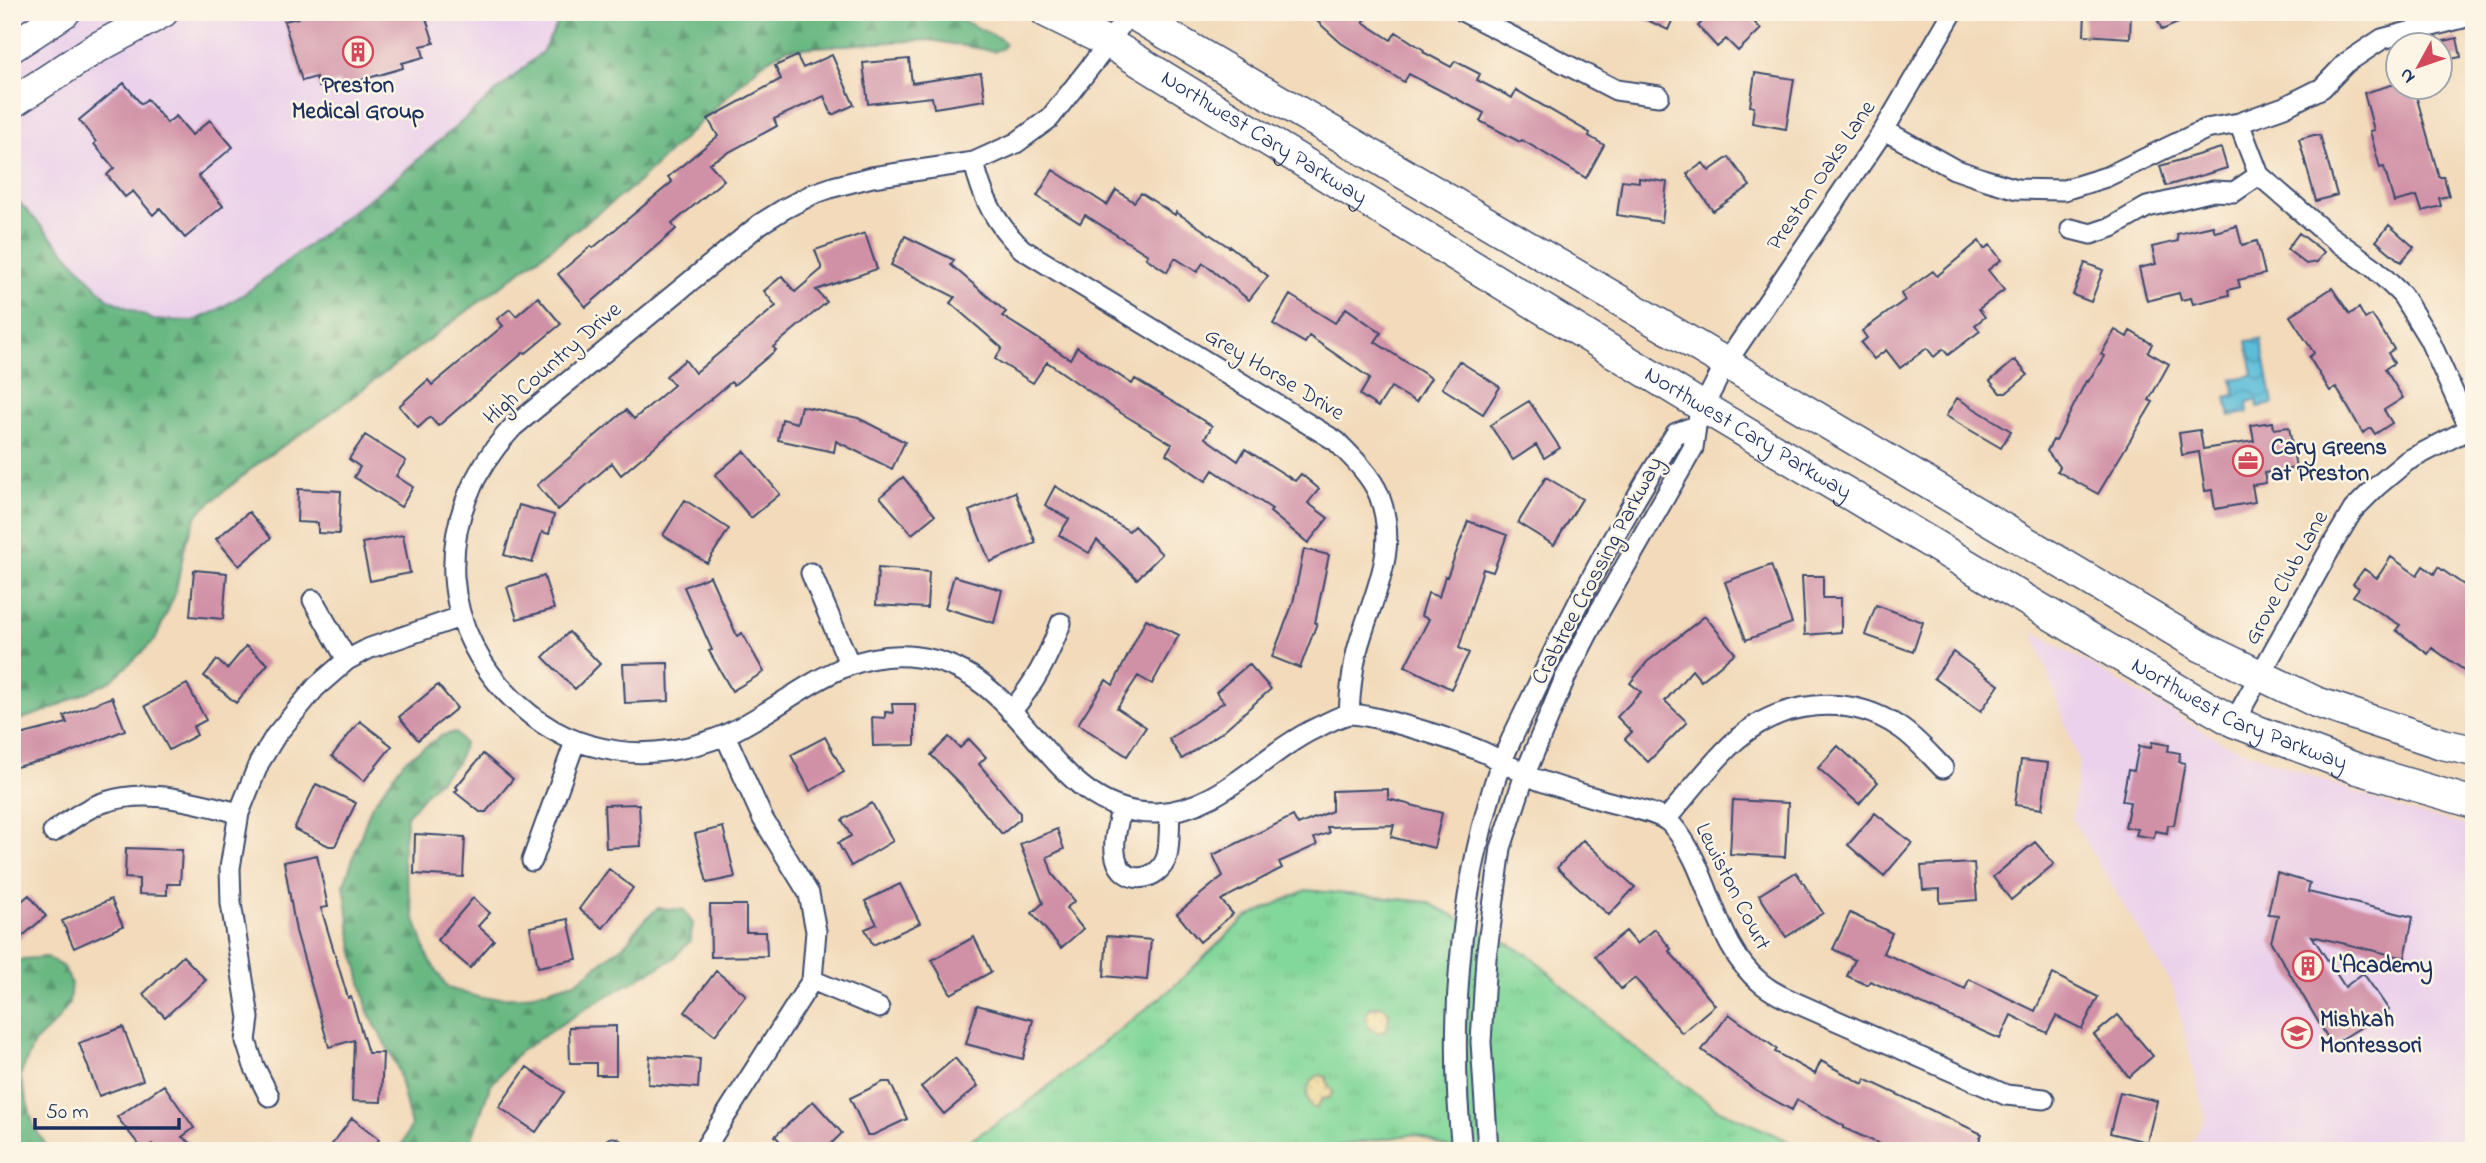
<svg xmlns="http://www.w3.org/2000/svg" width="2486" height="1163" viewBox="0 0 2486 1163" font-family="'Indie Flower',sans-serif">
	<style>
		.built { fill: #ebd1eb }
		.grass { fill: url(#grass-tufts); stroke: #4e837c; stroke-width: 2 }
		.forest { fill: url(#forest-firs); stroke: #427470; stroke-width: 2 }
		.sand { fill: url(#sand-dots); stroke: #84847e; stroke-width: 2 }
		.water { fill: url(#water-waves); stroke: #3b769c; stroke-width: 2 }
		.building { fill: #d090a6 }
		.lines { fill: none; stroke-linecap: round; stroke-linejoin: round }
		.minor-casing { stroke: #3b496c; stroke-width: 23 }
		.primary-casing { stroke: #3b496c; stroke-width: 33 }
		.minor { stroke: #fff; stroke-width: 19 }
		.primary { stroke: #fff; stroke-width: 30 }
		.labels { text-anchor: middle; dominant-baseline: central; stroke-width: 5; stroke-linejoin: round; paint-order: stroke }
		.poi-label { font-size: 23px; font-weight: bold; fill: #1b2f5e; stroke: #fcf5e5; text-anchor: start }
		.street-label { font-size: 23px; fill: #1b2f5e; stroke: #fcf5e5 }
	</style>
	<defs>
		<pattern id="grass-tufts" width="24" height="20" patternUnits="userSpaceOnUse" patternTransform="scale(1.75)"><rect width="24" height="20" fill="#82d79a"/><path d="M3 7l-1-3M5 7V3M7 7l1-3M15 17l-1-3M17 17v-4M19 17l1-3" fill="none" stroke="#70b987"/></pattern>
		<pattern id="forest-firs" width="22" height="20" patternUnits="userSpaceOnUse" patternTransform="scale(1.75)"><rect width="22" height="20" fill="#69b882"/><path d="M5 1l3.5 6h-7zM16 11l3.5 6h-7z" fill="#56966e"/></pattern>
		<pattern id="sand-dots" width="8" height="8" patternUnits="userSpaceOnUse" patternTransform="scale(1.75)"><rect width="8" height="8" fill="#eeda9e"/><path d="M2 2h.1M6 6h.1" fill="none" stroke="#ccbb8a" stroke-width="1.8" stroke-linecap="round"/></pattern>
		<pattern id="water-waves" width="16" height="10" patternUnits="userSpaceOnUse" patternTransform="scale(1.75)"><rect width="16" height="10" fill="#5bbdd9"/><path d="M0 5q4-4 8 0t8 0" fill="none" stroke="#4a9ab3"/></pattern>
	</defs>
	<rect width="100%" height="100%" fill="#fcf5e5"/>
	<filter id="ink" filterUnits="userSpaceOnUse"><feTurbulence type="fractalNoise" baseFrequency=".0143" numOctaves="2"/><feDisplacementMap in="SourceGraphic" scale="14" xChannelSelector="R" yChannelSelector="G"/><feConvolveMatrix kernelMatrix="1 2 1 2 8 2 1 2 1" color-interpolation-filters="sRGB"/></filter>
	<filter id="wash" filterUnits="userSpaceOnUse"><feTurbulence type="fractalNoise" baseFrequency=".00686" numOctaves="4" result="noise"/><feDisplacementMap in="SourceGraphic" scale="28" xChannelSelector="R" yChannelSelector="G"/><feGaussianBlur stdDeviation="1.57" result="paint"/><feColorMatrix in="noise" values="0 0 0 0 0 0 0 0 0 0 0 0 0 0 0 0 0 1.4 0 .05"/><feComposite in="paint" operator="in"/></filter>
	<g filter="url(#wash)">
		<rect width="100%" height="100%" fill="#f2daba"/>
		<path class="built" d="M12,12H794L12,621Z
			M2033,631L2226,744L2403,810L2474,827V1151H2187L2206,1118L2173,987L2072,819L2079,763Z"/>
		<path class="grass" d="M1306,890L1427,902L1528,954L1624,1040L1717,1109L1811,1151H1456L1415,1134L1338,1146L1326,1151H945L966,1143L1025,1105L1171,989L1245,918Z"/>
		<path class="forest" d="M564,12H945L1001,39L1005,44L1002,49L994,51L929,40L874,43L786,49L761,64L634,186L323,419L262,460L198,513L186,541L175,594L155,640L111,681L49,710L12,722V194L107,298L153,320L193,321L214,312L247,292L401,174L542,52Z
			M455,732L464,744L457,763L427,792L407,816L402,858L414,916L428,958L448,988L481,998L522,997L578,981L626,943L642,922L658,908L684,910L693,924L690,941L673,959L588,1007L519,1052L490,1086L468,1151H399L411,1126L397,1066L368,1012L353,948L344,884L371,807L404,761L441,736Z
			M47,957L63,967L71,982L69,1004L55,1023L34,1043L20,1076L34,1127L50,1151H12V964L23,959Z"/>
		<path class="sand" d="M1382,1006L1389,1012L1388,1024L1385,1031L1378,1033L1369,1027L1365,1017L1370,1008Z
			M1319,1075L1326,1077L1328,1085L1333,1092L1329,1098L1322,1099L1316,1109L1310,1106C1304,1093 1308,1082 1319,1075Z"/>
		<path class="water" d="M2261,339L2273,404L2258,407L2257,400L2247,402L2248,413L2230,416L2226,397L2235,395L2232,379L2253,375L2247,341Z"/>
		<g id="blocks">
			<path class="building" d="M296,12H424L434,43L421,46L424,57L402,63L403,68L341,86L339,82L319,87L316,77L302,81L284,21L298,18Z
				M1307,12H1372L1363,22L1391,40L1396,32L1424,50L1423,52L1451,67L1455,61L1480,74L1477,80L1512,98L1516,90L1590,133L1589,136L1604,145L1586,178L1522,140L1520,142L1480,121L1484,113L1409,74L1404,82L1341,43Z
				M1630,12H1676L1668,30Z
				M1712,12H1744L1761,29L1738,51L1726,39L1717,47L1698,26Z
				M2085,12H2131L2130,38L2084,35Z
				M2154,12H2203L2162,30Z
				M2457,38L2461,57L2440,61V42Z
				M832,55L854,105L832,115L824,96L774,119L777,126L709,163L724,180L672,224L676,229L586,307L558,274L591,246L593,248L672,182L668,177L718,136L708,119L781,79L775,66L797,56L803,68Z
				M909,59L912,83L981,73L985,100L934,108L932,97L868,104L863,63Z
				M1755,73L1794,79L1786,129L1752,123L1754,107L1750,106Z
				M124,83L141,104L147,99L167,123L176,116L192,135L210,120L233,147L198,176L223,206L185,238L160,208L153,215L133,191L125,197L107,175L114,168L94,144L96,142L79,120Z
				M2398,83V88H2414L2439,177H2444L2449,196L2439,198L2441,206L2422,211L2417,196L2394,202L2384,167L2380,168L2370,131L2374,130L2364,93Z
				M2314,135H2320L2337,195L2316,201L2299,139Z
				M2221,148L2227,168L2166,186L2160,166Z
				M1729,157L1750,186L1713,211L1687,174L1703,163L1709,171Z
				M1053,170L1107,205L1116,190L1134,202L1141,193L1175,215L1176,212L1229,247L1230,246L1268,276L1249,300L1203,263L1197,272L1175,258L1167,272L1146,258L1148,255L1085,215L1080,223L1037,196Z
				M1639,178L1667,182L1662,222L1617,215L1622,180L1639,182Z
				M2389,225L2414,247L2401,262L2376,241Z
				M2213,226L2215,232L2237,226L2242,245L2257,241L2265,274L2238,280L2240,287L2228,290L2229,295L2193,304L2191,298L2181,300L2179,293L2147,301L2139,268L2156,264L2152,247L2178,241L2177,234Z
				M865,233L877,269L816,290L827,302L773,347L776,350L734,385L731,382L621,475L612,463L558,510L537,485L626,410L634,419L674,385L666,376L685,360L695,373L776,306L764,291L782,276L795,292L822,269L815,250Z
				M2299,233L2324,252L2317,262L2306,264L2287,249Z
				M905,236L954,260L951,265L1006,312L1002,316L1070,359L1077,347L1132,384L1135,379L1212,426L1205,438L1238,461L1245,449L1295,481L1301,474L1319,489L1308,503L1328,518L1308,543L1270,512L1272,509L1213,470L1206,481L1166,454L1172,444L1116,410L1047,362L1033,383L995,359L1002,348L950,303L955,297L891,265Z
				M1979,241L1984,249L1990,245L2001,260L1988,270L2004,290L1979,309L1985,317L1975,325L1980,331L1948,355L1943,349L1934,357L1927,348L1900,368L1886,350L1874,359L1861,343L1867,338L1862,331L1905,300L1901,294L1933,271L1937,276Z
				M2085,263L2103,270L2091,302L2073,295Z
				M2332,288L2350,314L2359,308L2365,319L2372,315L2394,349L2388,353L2394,363L2385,369L2403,398L2384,410L2392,423L2375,434L2371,428L2363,433L2336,387L2330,391L2309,357L2314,353L2290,316Z
				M1290,295L1335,323L1346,308L1381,333L1375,342L1431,378L1416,402L1391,387L1378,407L1360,395L1370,378L1309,336L1305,343L1273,324Z
				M538,297L561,324L526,353L524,352L438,426L430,417L418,428L399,406L428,380L432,385L503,326L497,319L510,309L516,316Z
				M2115,330L2127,337L2130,331L2152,344L2148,352L2169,364L2149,400L2153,402L2098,494L2057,471L2060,468L2047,451L2053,440L2056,441L2086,381L2088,382L2104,356L2101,354Z
				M2015,360L2028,375L2006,393H2000L1990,381Z
				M1459,361L1500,387L1483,414L1442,388Z
				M1957,398L2011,431L2001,448L1946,416Z
				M1529,401L1560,448L1544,458L1536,445L1513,460L1490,425Z
				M801,406L858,418L905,442L892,469L836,441L834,452L778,440L782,419L797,423Z
				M2273,422L2274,429L2289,427L2296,468L2264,473L2266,483L2252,485L2255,502L2215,509L2212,490L2205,491L2199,452L2182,455L2179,433L2200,430L2203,449L2254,441L2251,425Z
				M365,435L406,461L396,476L413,487L401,507L354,477L360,467L349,459Z
				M744,451L780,494L751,518L715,475Z
				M903,477L935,515L912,534L880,497Z
				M1546,477L1582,499L1554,545L1518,523Z
				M1055,486L1129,531L1134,526L1162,554L1137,579L1097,540L1089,553L1059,535L1069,519L1045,505Z
				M298,489L341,491L339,534L318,533V523L297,522Z
				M1015,492L1036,543L990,562L969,511Z
				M685,500L729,529L707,563L663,535Z
				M519,505L554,515L549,534L542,532L532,563L504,555Z
				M249,512L271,538L239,566L216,539Z
				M1468,521L1507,535L1493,572L1483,569L1459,648L1469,653L1451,689L1405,666L1429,619L1421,616L1428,593L1439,597L1445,576L1447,577Z
				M403,535L410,573L370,581L362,543Z
				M1304,549L1329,555L1315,623H1317L1300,668L1272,657L1293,603Z
				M2391,557L2417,575L2423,566L2434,574L2438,567L2474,592V677L2432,648L2428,654L2396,630L2400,625L2353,596L2359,588L2353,584L2364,569L2377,578Z
				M1771,565L1792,623L1746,640L1725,582Z
				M878,568L929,572L927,608L876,605Z
				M194,570L227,573L223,619L190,616Z
				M544,576L554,609L517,619L507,587Z
				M710,576L737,636L742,633L764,672L732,691L709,651L712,650L684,587Z
				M954,576L1002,590L994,623L945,608Z
				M1802,576H1823V598H1841V632L1805,635Z
				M1876,605L1923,622L1913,652L1865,635Z
				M1705,616L1735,653L1701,681L1692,670L1665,701L1687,722L1648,762L1625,739L1632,732L1617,717L1641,692L1630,683L1647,662Z
				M1146,619L1179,635L1152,684L1138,676L1117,708L1146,727L1127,756L1078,724L1106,680L1113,685Z
				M569,632L600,664L575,689L543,657Z
				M246,646L268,664L236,703L204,676L217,660L227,669Z
				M1953,652L1999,685L1981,711L1934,678Z
				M668,663L669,701L625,703L623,664Z
				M1249,664L1271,689L1222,732L1182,759L1169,739L1224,702L1216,692Z
				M187,684L206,720L193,727L197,735L169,750L145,706Z
				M438,685L457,708L418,740L399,717Z
				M112,697L125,730L61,756L12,768V737L67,723L64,716Z
				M892,704H915V745L873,746L872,717L885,718V712L893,713Z
				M360,721L392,746L364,781L332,756Z
				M825,737L844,772L810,791L791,755Z
				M949,737L960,748L969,739L986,757L979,764L1020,813V819L1002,834L962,786L931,755Z
				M2152,742L2169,745L2168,751L2180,753L2179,762L2185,763L2174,825H2168L2167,833L2155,831L2154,838L2136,835L2138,829L2125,827L2130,802L2122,801L2128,770L2134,771L2139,746L2151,748Z
				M1838,746L1878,782L1859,804L1818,768Z
				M483,754L513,779L486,812H480L455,792L458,789L456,787Z
				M2021,760L2048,763L2042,809L2015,805Z
				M316,784L356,803L335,846H329L294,829Z
				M1388,789V799L1442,813L1434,848L1391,837L1394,825L1327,827L1329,833L1314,838L1317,845L1279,862L1282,868L1221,900L1233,914L1200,942L1177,914L1223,876L1213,855L1293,816L1298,825L1332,811V791Z
				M1733,800L1788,803L1785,857L1730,854Z
				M872,803L893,841L851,866L838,843L851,836L842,820Z
				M639,804L641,846L606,848L604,805Z
				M1875,813L1912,843L1884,876L1848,845Z
				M723,827L735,877L707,883L695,834Z
				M1057,829L1064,849L1047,857L1053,875L1075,901L1066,908L1083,929L1061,948L1032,913L1043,903L1020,844Z
				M415,834L465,837L463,877L414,874Z
				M1583,840L1635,887L1609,915L1557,868Z
				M2035,842L2054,864L2011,900L1993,877Z
				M126,848L182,850L180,884H167V895L139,894V879L125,878Z
				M317,855L328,907L321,908L348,998L351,997L368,1053H383L381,1102L352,1101L354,1040L329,1047L296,931L284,862Z
				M1974,863L1977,900L1940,903V889L1923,890L1921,866Z
				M609,869L633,888L603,928L579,909Z
				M1796,872L1823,913L1786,937L1759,895Z
				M2277,873L2310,883L2308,892L2413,917L2405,958L2312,936L2345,987L2363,973L2389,1010L2332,1045L2271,942L2278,915L2268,914Z
				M900,884L920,923L873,945L865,929L877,924L865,901Z
				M29,895L46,916L12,945V909Z
				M473,898L490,913L478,926L494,940L470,968L437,940Z
				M111,899L123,926L74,948L62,921Z
				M710,905H746V932H766L767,956L711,957Z
				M1850,913L1892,933L1883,953L1965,989L1969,979L2035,1011L2053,974L2098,997L2082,1029L2056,1016L2047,1033L2011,1015L2000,1039L1870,981L1867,985L1847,976L1855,960L1833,949Z
				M568,919L577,959L538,967L530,927Z
				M1655,929L1671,949L1669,951L1715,1005L1682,1033L1635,978L1621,989L1595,956L1626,931L1637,944Z
				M1107,936L1151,940L1147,980L1104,976Z
				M974,937L991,972L951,994L932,960Z
				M183,956L206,980L165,1017L143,994Z
				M716,971L746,995L715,1035L685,1012Z
				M977,1005L1033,1020L1023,1059L966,1044Z
				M1729,1014L1777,1049L1775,1052L1815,1074L1821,1061L1863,1084L1865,1079L1982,1134L1975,1151H1895L1844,1128V1126L1797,1100L1792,1110L1754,1089L1702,1050Z
				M2118,1015L2153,1056L2129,1077L2094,1035Z
				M616,1026V1075H596V1063H570L569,1027Z
				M123,1027L143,1080L99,1096L79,1043Z
				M650,1056L700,1059L698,1088L648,1084Z
				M955,1058L978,1086L944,1114L921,1087Z
				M527,1067L564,1092L536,1132L499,1107Z
				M883,1082H890L907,1119L873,1135H867L850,1098Z
				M164,1085L194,1128L182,1137L203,1151H157L152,1144L143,1150L117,1117Z
				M2120,1092L2157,1101L2147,1142L2110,1133Z
				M813,1101L842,1133L824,1151H789L775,1136Z
				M352,1118L379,1139L370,1151H327Z"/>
		</g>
	</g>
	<g filter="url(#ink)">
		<use href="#blocks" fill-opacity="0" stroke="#3b496c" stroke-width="2"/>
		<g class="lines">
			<g class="minor-casing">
				<path id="minor" d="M1129,12L1109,43L1050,118L1016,143L974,162L872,177L833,187L813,194L784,209L760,224L513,427C474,469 451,517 454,577C457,626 482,672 519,705C549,732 577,745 617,751C652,756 692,749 725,735C789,706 841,646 917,657C937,659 960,668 977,680C1038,722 1070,815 1156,813C1222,810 1260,755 1316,728C1326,724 1340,715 1350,714C1363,714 1383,720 1395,723C1425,731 1455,740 1483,752C1503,761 1520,773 1541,781C1561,788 1582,794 1602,800C1620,806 1659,811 1671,824C1712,869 1712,944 1761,983C1773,993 1787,999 1801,1005L2006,1095L2044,1099
					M1464,12L1616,90L1659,96
					M2239,123L2259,175L2327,234L2373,267L2402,295L2429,339L2474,438
					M1884,130L1954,169L1983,179L2017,189L2064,190L2106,177L2206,129L2239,123L2284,107L2322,88L2346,63L2382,39L2474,15
					M974,162C982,198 996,224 1022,249L1336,441C1351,456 1371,475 1379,495C1401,553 1371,597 1357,651C1352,672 1350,692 1349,714
					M2071,229L2091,234L2112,227L2147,207L2213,191L2234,192L2259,175
					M811,573L849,663
					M313,600L347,660
					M1011,712C1036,681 1047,660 1061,623
					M2234,722L2334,542L2353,510L2376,487L2407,461L2469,429
					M1121,809C1118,824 1112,842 1116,858C1123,886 1159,883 1167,856C1170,842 1169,826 1170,812
					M1667,818C1689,793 1710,764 1735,741C1780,700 1848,693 1899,727C1916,738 1929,754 1943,768
					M53,832C69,821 86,808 105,802C149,787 195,803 239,813
					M532,861L575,742
					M812,980L879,1008
					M269,1096L254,1066L246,1041L249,1018L231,903L230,868L239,813L259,763L276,735L316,687L347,660L370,648L460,617
					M613,1148L616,1151
					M703,1151L812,980L816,931L809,894L763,819L725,735
					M1462,1151C1449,1029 1458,902 1494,784C1503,754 1518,726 1532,697C1575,604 1621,519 1676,433L1696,426
					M1488,1151L1481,1042L1486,958L1501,848L1525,774L1565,678L1598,614L1693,448L1696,426L1703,407L1726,363L1884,130L1953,12"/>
			</g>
			<g class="primary-casing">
				<g id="primary">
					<path id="s1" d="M1046,12L1109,43L1703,407L2115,653L2234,722L2358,769L2474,803"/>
					<path d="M1129,12L1726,363L2202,647L2316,702L2442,744L2474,751"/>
					<path d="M12,47L65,12"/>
					<path d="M12,103L93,50L163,12"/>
				</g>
			</g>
			<use href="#minor" class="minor"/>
			<use href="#primary" class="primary"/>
		</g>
	</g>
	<defs>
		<g id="building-ring" transform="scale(1.575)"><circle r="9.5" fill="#fcf5e5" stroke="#d1495b" stroke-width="1.5"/><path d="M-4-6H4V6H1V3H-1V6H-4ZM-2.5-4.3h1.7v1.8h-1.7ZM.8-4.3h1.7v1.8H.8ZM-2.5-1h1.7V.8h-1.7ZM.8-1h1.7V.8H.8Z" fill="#d1495b"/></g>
		<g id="office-ring" transform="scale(1.575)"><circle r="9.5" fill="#fcf5e5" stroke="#d1495b" stroke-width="1.5"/><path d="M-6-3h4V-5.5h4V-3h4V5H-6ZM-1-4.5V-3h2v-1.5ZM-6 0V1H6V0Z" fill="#d1495b"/></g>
		<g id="school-ring" transform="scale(1.575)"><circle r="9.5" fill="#fcf5e5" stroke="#d1495b" stroke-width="1.5"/><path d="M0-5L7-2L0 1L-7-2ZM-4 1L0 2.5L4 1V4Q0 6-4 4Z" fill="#d1495b"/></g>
	</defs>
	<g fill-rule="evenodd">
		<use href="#building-ring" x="358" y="52"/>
		<use href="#office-ring" x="2248" y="461"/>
		<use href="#building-ring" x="2308" y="966"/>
		<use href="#school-ring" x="2297" y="1033"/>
	</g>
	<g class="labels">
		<g class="poi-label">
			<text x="358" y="86" text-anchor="middle">Preston<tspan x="358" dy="26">Medical Group</tspan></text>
			<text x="2271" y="448">Cary Greens<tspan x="2271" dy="26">at Preston</tspan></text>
			<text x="2331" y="966">L'Academy</text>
			<text x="2320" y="1020">Mishkah<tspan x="2320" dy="26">Montessori</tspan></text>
		</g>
		<g class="street-label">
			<text stroke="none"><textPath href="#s1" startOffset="252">Northwest Cary Parkway</textPath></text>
			<text transform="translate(1822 176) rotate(-56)">Preston Oaks Lane</text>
			<text transform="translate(553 364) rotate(-41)">High Country Drive</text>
			<text transform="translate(1274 375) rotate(31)">Grey Horse Drive</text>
			<text stroke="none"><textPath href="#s1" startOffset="819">Northwest Cary Parkway</textPath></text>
			<text transform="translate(1598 571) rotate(-62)">Crabtree Crossing Parkway</text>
			<text transform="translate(2287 578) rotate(-61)">Grove Club Lane</text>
			<text stroke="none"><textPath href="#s1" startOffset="1386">Northwest Cary Parkway</textPath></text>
			<text transform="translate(1732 887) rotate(63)">Lewiston Court</text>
		</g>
	</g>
	<rect width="2486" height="1163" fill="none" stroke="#fcf5e5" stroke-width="42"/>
	<g transform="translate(2419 66) rotate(230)"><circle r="33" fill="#fcf5e5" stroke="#a2a6af" stroke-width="2"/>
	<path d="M0-5L12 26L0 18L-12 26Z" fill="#d1495b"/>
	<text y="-10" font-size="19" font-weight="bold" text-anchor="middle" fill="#1b2f5e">N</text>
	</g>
	<path d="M35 1118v10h144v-10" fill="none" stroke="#1b2f5e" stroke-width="3.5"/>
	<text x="46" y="1118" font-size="21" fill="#1b2f5e" stroke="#fcf5e5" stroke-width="5" paint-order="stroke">50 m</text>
</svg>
